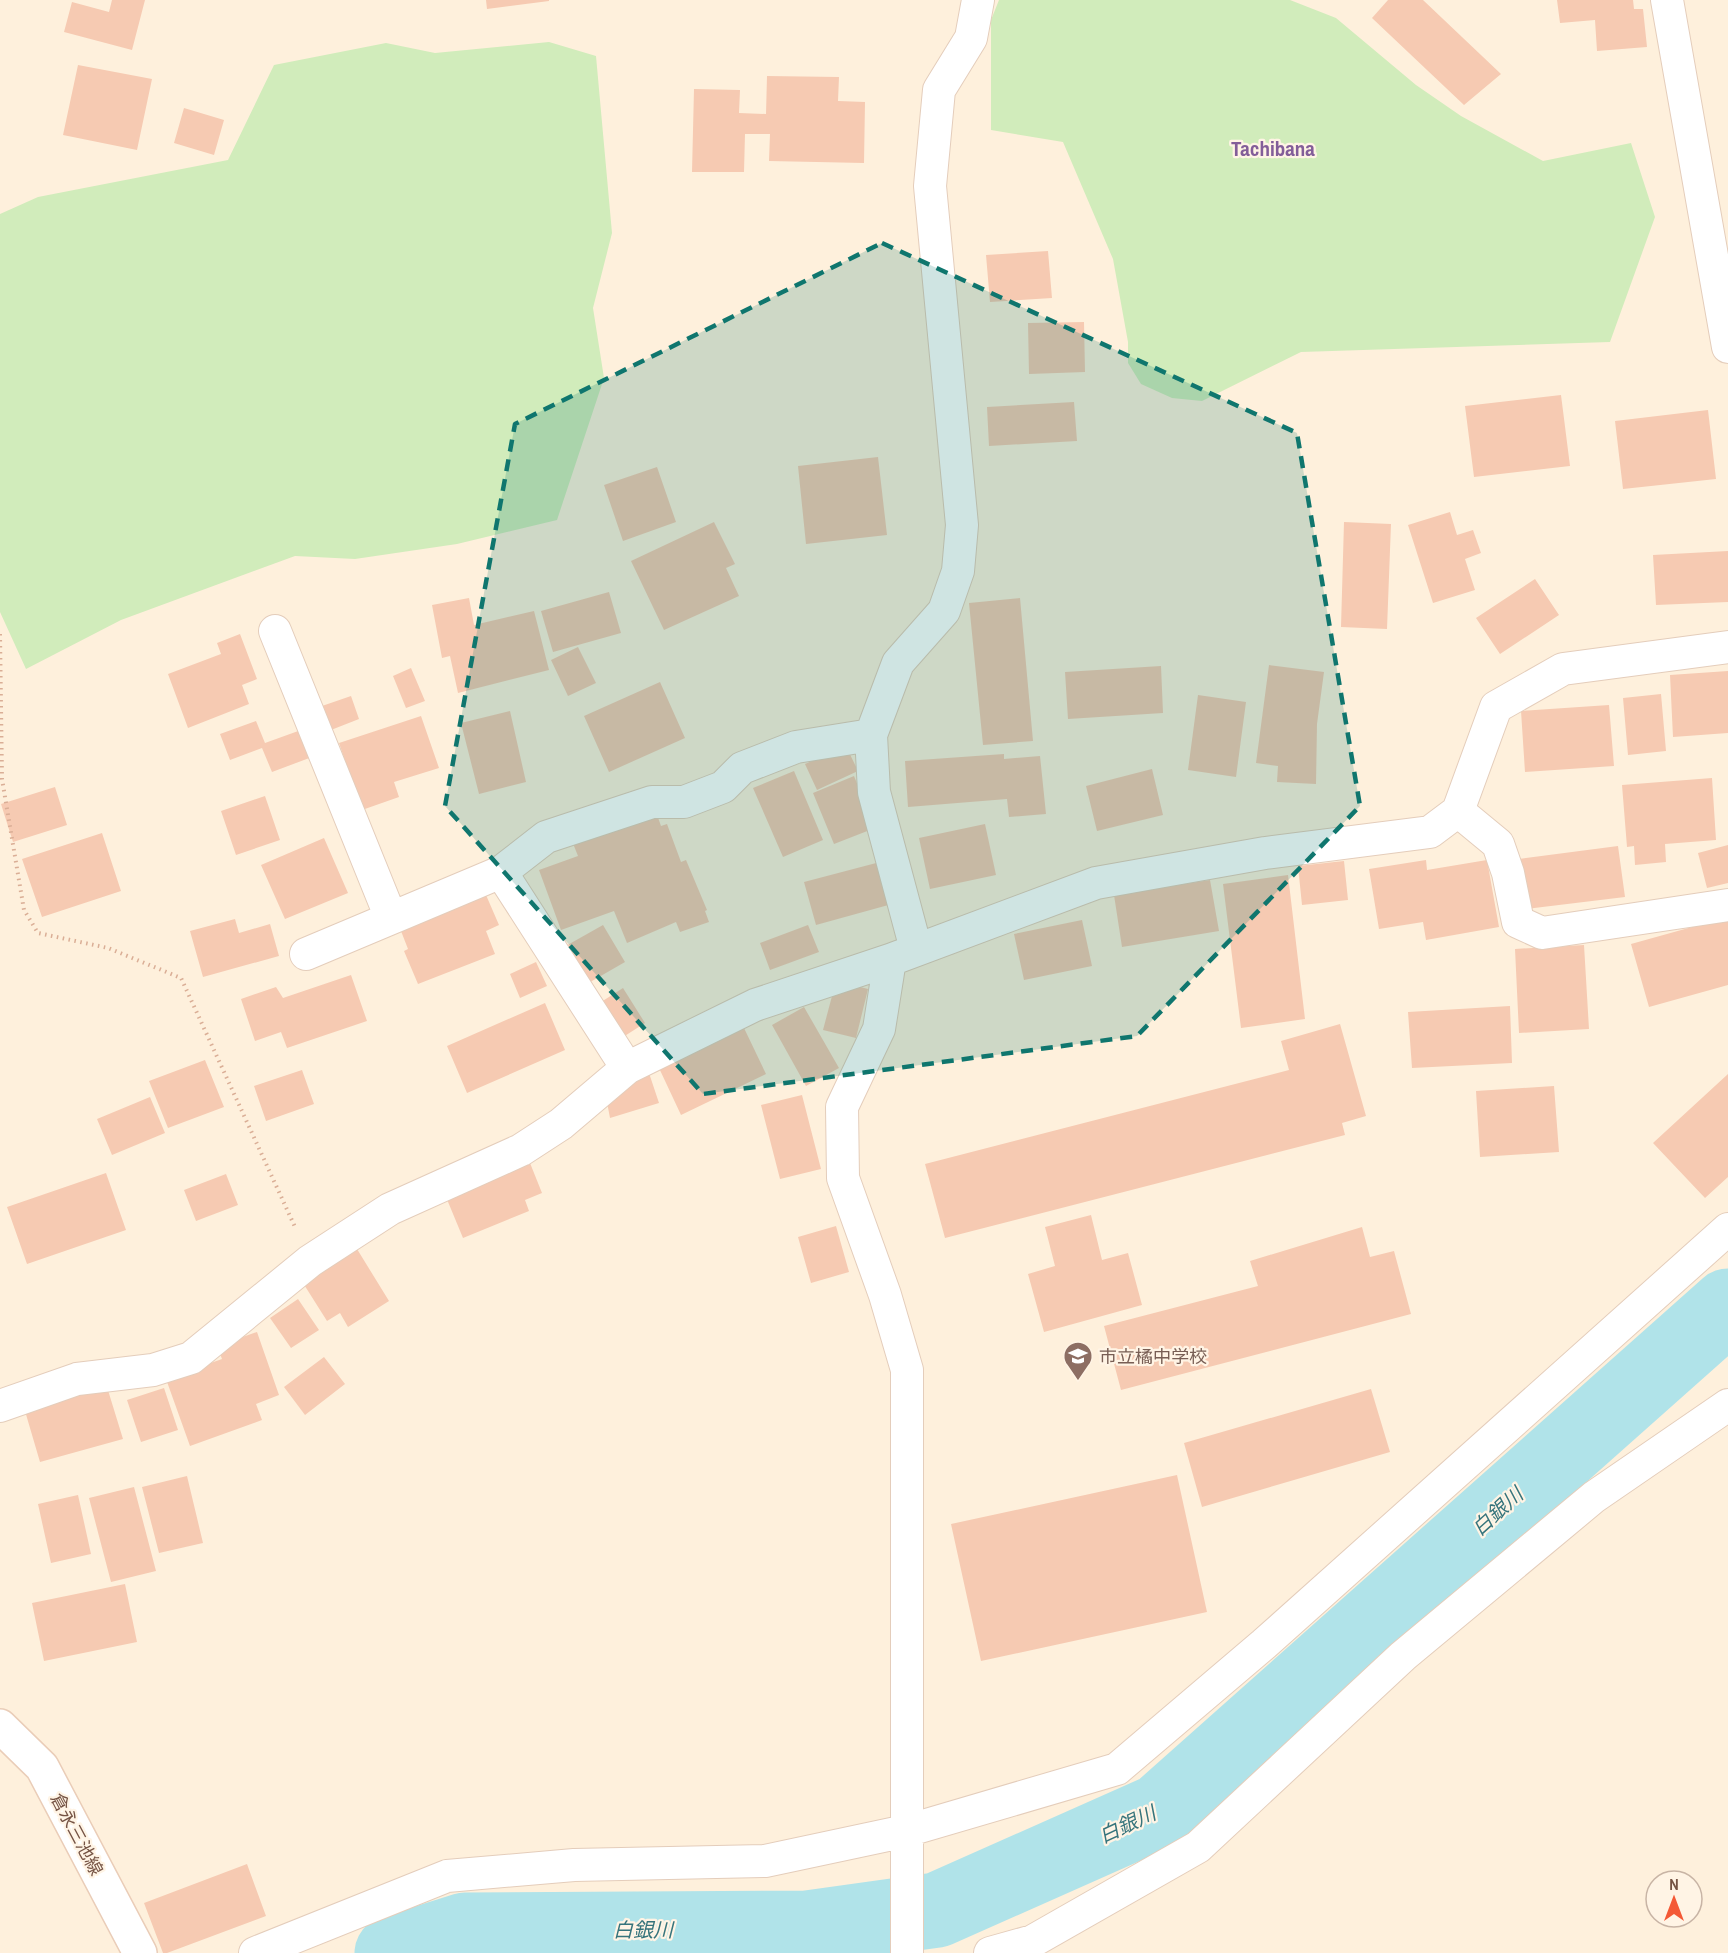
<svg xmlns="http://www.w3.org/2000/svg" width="1728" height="1953" viewBox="0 0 1728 1953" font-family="'Archivo Narrow','Noto Sans JP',sans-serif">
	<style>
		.green { fill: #d1ecbb }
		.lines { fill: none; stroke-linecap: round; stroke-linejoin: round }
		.river { stroke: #b0e3e9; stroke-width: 75 }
		.building { fill: #f6cab2 }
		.street-casing { stroke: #e4cdbb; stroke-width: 34 }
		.secondary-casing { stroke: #eacdb8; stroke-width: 36 }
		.path { stroke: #daae96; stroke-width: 4; stroke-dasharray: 1.5 4.5; stroke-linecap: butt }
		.street { stroke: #fff; stroke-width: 32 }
		.secondary { stroke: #fff; stroke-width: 33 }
		.marked { fill: #0f766e; fill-opacity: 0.2; stroke: #0f766e; stroke-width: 4.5; stroke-dasharray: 12 8; stroke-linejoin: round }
		.labels { text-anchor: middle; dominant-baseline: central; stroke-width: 4.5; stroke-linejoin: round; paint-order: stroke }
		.education-label { font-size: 18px; fill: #785e54; stroke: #fff4e5; text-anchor: start }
		.street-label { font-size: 18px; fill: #755344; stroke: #fff4e5 }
		.water-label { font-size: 20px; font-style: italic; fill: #36747c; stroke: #fff4e5 }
		.quarter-label { font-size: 21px; font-weight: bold; fill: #835e99; stroke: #fff4e5 }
	</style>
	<rect width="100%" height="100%" fill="#fef0dc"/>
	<path class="green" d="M999,0H1290L1336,18L1416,85L1461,116L1543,161L1631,143L1655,217L1610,342L1301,352L1202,401L1172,398L1141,384L1128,363V342L1113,259L1063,142L991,130V20Z
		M549,42L596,56L612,233L593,308L604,378L557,520L457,544L355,559L295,556L121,620L26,669L0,612V214L38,197L228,160L274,65L386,43L435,53Z"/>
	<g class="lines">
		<path class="river" d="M392,1953L465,1930L808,1928L937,1910L1160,1811L1728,1306"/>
	</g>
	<path class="building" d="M112,0H145L132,50L64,32L72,2L109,12Z
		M486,0H549V1L487,9Z
		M1388,0H1423L1501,74L1464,105L1372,18Z
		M1557,0H1633L1634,9H1643L1647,47L1597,51L1595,20L1560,23Z
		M78,65L152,79L137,150L63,135Z
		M767,76L839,77L838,101L865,102L864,163L769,161L770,134H745L744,172H692L694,89L740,90L739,113L766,114Z
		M184,108L224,120L214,155L174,143Z
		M1048,251L1052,298L990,302L986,255Z
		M1084,322L1085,372L1029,374L1028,323Z
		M1561,395L1570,466L1474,477L1465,406Z
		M1074,402L1077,441L989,446L987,407Z
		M1708,410L1716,479L1623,489L1615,421Z
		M878,457L887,535L806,544L798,466Z
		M657,467L676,522L623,541L604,485Z
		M1450,512L1457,535L1473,530L1481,553L1465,559L1475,590L1433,603L1408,525Z
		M714,522L735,564L726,568L739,596L664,630L631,561Z
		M1344,522L1391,524L1387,629L1341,627Z
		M1728,551V602L1656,605L1653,555Z
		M1535,579L1559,615L1500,654L1476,618Z
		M609,592L621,633L553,652L541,611Z
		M469,598L474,625L534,611L549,670L458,693L450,656L442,658L432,605Z
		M1020,598L1033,741L983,745L969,603Z
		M240,634L257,679L242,685L249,704L188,728L168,674L221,654L217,643Z
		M578,647L596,683L568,696L551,660Z
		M1269,665L1324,672L1317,724L1316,784L1277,782L1278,766L1256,763Z
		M1161,666L1163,713L1068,719L1065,672Z
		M411,668L425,701L406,708L393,676Z
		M1728,671V733L1673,737L1670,675Z
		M660,682L685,738L609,772L584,716Z
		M1661,694L1666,751L1628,755L1623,698Z
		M1198,695L1246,702L1236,777L1188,770Z
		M351,696L359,719L331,730L322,706Z
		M1609,705L1614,766L1525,772L1521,711Z
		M510,711L526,782L479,794L461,723Z
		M421,716L439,768L394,782L399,797L362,810L339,743Z
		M256,721L265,743L301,730L312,757L272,772L262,748L230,760L220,734Z
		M846,746L858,771L817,790L805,764Z
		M1004,754V759L1040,756L1046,814L1009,817L1007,799L908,807L905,761Z
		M1152,769L1163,815L1097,831L1086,786Z
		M794,771L823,840L783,857L753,788Z
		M854,776L875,828L834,844L813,793Z
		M1712,778L1716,840L1665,844L1666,862L1635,865L1634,846L1627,847L1622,785Z
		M55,787L67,825L13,842L1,804Z
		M265,796L280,840L236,855L221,811Z
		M656,812L661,826L667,824L681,862L686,860L707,910L705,911L709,922L680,932L676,922L627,943L614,911L561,930L539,870L578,856L572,841Z
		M985,824L996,875L930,889L919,838Z
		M102,833L121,891L42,917L22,859Z
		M324,838L348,893L285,919L261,865Z
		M1728,845V883L1707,888L1698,853Z
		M1618,846L1625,897L1526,909L1519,859Z
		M1426,860L1427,870L1487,860L1499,927L1426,940L1423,922L1379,929L1369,869Z
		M1344,861L1348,900L1302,905L1298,866Z
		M880,862L892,904L816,925L804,882Z
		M1288,875L1305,1019L1241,1028L1223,884Z
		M1210,880L1219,931L1122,947L1114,895Z
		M486,895L499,925L486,931L495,954L418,984L404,951L408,949L401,931Z
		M1728,917V985L1649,1007L1631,944Z
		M235,919L239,933L270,924L279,956L203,977L190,931Z
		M1082,920L1092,966L1024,980L1014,934Z
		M603,925L625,962L585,985L564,947Z
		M808,925L819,952L770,970L760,943Z
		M1584,945L1589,1029L1519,1033L1515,949Z
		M536,962L547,986L520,998L510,974Z
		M351,975L367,1021L287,1048L281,1032L255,1041L241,999L276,987L283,998Z
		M836,981L868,989L856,1038L823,1030Z
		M623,988L645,1023L620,1039L598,1004Z
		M545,1003L565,1050L467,1093L447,1046Z
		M1510,1006L1512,1063L1412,1068L1408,1012Z
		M804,1007L839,1068L806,1086L772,1025Z
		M1340,1024L1366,1116L1342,1123L1345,1135L945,1238L925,1164L1289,1070L1281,1041Z
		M744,1028L766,1074L681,1115L659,1068Z
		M205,1060L224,1107L168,1128L149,1081Z
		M302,1070L314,1104L266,1121L254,1086Z
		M648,1070L659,1103L610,1118L606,1097Z
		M1728,1074V1177L1705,1198L1653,1143Z
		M1554,1086L1559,1152L1480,1157L1476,1091Z
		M802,1095L821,1169L780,1179L761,1105Z
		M150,1097L165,1133L112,1155L97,1119Z
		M528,1158L542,1193L525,1200L529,1211L463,1238L446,1197Z
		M106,1173L126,1230L27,1264L7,1207Z
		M226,1174L238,1205L196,1221L184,1190Z
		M1091,1215L1102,1260L1128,1253L1142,1305L1044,1332L1028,1274L1055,1266L1045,1227Z
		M836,1226L849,1272L811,1283L798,1237Z
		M1362,1227L1370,1257L1394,1251L1411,1314L1121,1390L1104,1326L1258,1286L1250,1261Z
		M357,1249L389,1301L348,1327L340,1313L327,1321L303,1283Z
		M298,1299L319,1330L291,1348L270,1318Z
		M257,1332L279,1395L256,1404L262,1420L190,1446L166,1379L222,1359L217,1346Z
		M324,1357L345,1384L305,1415L284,1387Z
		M107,1387L123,1439L40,1462L25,1411Z
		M164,1388L178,1430L141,1442L127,1400Z
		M1371,1389L1390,1452L1202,1507L1184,1443Z
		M1177,1475L1207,1612L981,1661L951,1524Z
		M187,1476L203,1543L159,1553L142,1487Z
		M134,1487L156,1571L111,1582L89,1498Z
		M78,1495L91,1554L51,1563L38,1504Z
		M125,1584L137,1642L44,1661L32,1603Z
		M247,1864L266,1916L167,1953H163L144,1903Z"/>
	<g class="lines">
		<g class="street-casing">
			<path id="street" d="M1667,0L1728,347
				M275,631L391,918
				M1458,811L1498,844L1508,873L1518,922L1542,933L1728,905
				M501,872L627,1068
				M916,949L874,792L871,735L898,663L944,611L958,571L962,525L930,186L939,90L971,38L978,0
				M306,954L501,872L546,837L652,802H684L723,787L742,768L796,747L871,735
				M0,1406L77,1379L153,1370L191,1358L310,1261L390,1209L521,1150L561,1124L627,1068L755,1005L890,960
				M255,1953L447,1876L574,1865L765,1861L906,1831L1117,1769L1264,1644L1728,1229
				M907,1953V1370L885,1295L843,1178L842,1107L879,1029L890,960L1096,883L1265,853L1430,832L1458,811L1496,707L1563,669L1728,647
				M990,1953L1033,1941L1198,1847L1403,1656L1594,1497L1728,1405"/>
		</g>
		<g class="secondary-casing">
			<path id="secondary" d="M0,1726L42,1767L140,1953"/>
		</g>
		<path class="path" d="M0,634L2,779L24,910L38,933L108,948L181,978L295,1227"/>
		<use href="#street" class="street"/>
		<use href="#secondary" class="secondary"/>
	</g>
	<path class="marked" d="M882,243L1297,433L1360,806L1137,1036L703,1094L445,806L515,424Z"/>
	<defs>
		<g id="school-pin" transform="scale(1.5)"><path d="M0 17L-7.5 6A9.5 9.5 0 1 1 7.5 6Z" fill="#8d6e63" stroke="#fff4e5"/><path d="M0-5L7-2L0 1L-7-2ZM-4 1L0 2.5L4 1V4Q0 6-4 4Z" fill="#fff"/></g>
	</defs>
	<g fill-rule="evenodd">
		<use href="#school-pin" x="1078" y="1356"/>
	</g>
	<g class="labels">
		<g class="education-label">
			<text x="1099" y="1356">市立橘中学校</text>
		</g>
		<g class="street-label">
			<text transform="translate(77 1834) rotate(62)">倉永三池線</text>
		</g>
		<g class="water-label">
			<text transform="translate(1497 1511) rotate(-42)">白銀川</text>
			<text transform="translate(1127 1824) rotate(-25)">白銀川</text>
			<text x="643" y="1929">白銀川</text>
		</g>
		<g class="quarter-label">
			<text x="1273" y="148">Tachibana</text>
		</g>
	</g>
	<g transform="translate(1674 1899)"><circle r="28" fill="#fff4e5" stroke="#c8b4a5" stroke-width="1.5"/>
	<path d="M0-4.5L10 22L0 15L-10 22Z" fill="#f45936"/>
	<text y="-9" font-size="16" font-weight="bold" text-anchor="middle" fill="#755344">N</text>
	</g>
</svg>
